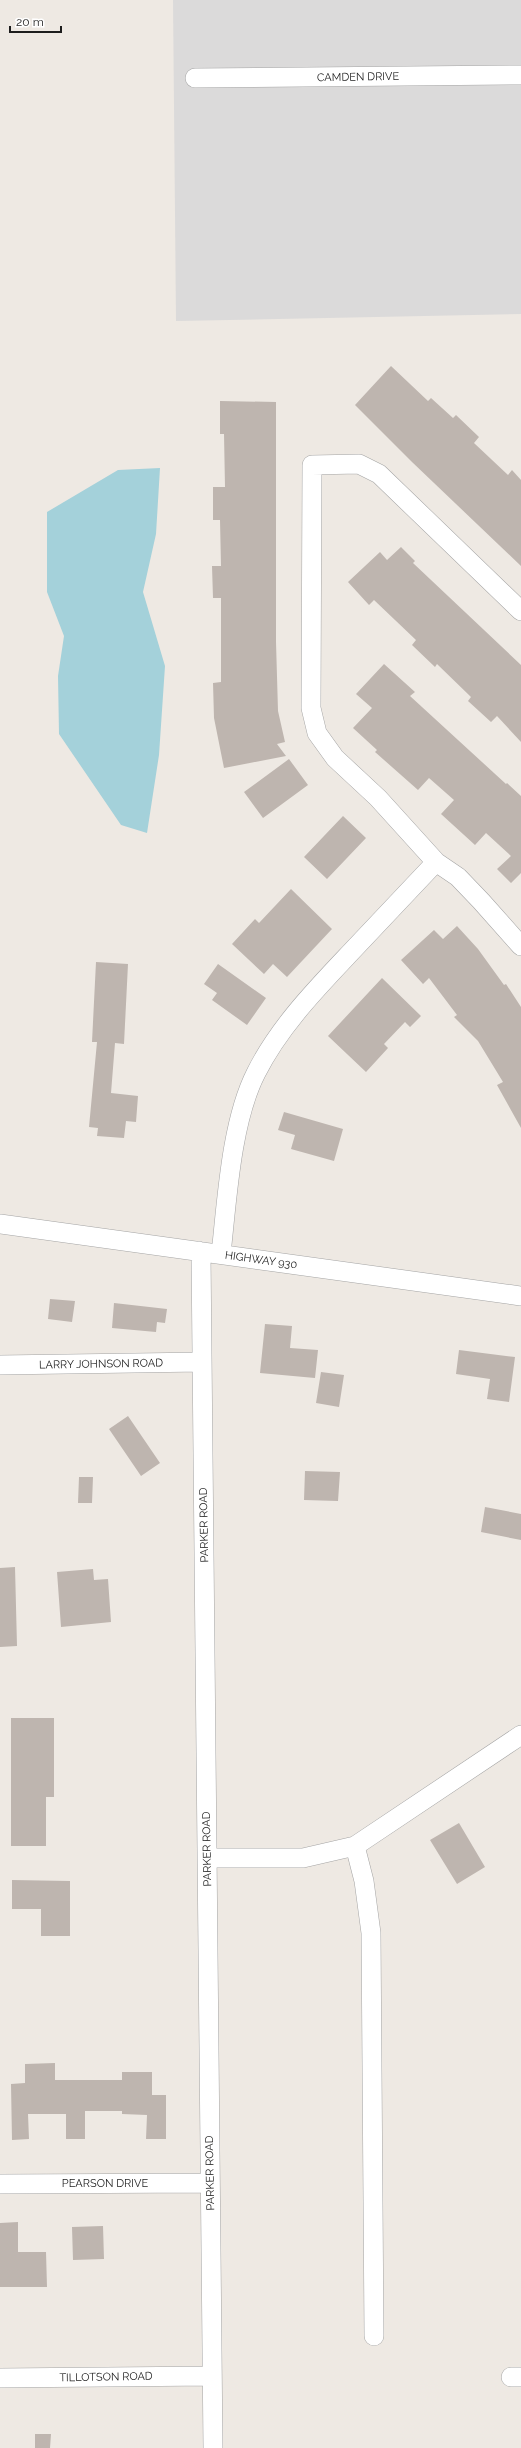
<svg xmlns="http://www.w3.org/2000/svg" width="521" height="2448" viewBox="0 0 521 2448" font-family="Raleway,sans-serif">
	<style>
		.residential { fill: #dbdada }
		.water { fill: #a4d1da }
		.building { fill: #beb5af }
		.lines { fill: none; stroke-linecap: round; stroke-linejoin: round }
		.minor-casing { stroke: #a4a4a4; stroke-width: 20 }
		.minor { stroke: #fff; stroke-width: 19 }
		.labels { text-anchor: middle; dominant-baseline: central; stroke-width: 3; stroke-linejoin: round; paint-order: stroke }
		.street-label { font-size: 11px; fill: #1d1d1d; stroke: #fff }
	</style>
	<rect width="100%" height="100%" fill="#eee9e3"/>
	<path class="residential" d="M173,0H521V314L176,321Z"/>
	<path class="water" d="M160,468L156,534L143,592L165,666L159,755L147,833L121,825L59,734L58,676L64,636L47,592V512L118,470Z"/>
	<path class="building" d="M391,366L428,401L431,398L453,418L456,415L479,437L474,443L508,475L512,470L521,480V566L412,462L355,405Z
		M220,401L276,402V642L278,711L285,742L277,744L286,756L224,768L214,718L213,683L221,682V598H213L212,566H221L220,520H213V487H225L224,434H220Z
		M401,547L415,561L413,563L521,665V742L497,716L491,722L468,701L471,697L437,664L435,667L412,645L416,640L374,600L369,605L348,582L380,552L387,560Z
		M384,664L415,692L410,696L506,784L507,783L521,796V873L511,883L497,869L511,856L486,833L475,845L441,814L454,800L429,778L418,790L375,752L377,750L353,728L372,708L356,694Z
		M289,759L308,785L263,818L244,792Z
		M343,816L366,838L327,879L304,857Z
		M291,889L332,929L287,977L273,964L264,974L232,944L255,919L259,923Z
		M457,926L478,949L504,985L506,984L521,1007V1128L497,1085L503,1082L478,1041L454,1017L457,1015L429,978L423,984L401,960L434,930L443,939Z
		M96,962L128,964L124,1044L115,1043L111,1093L138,1096L136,1122L126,1121L124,1138L97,1136L98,1128L89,1127L97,1042H92Z
		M218,964L266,998L247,1025L212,1000L217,993L204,984Z
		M382,978L421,1016L410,1027L405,1022L384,1044L388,1048L366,1072L328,1036Z
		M284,1112L343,1129L334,1161L291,1149L295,1135L278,1130Z
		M50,1299L75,1301L72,1322L48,1319Z
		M114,1303L167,1309L165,1323L157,1322L156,1332L112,1328Z
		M265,1324L292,1326L290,1348L318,1350L315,1378L260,1373Z
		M459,1350L515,1357L509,1402L487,1399L490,1379L456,1374Z
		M321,1372L344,1375L339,1407L316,1403Z
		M128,1416L160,1463L141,1476L109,1429Z
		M305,1471L340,1472L338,1501L304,1500Z
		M79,1477H93L92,1503H78Z
		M485,1507L521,1514V1540L481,1532Z
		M15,1567L17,1646L0,1647V1568Z
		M93,1569L94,1580L108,1579L111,1622L61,1627L57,1572Z
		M11,1718H54V1797H46V1846H11Z
		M459,1823L485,1867L457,1884L430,1840Z
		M12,1880L70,1881V1936H41V1909H12Z
		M55,2063V2080H122V2072H152V2095H166V2139H146L147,2115L122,2114V2111H85V2139H66V2114H28L29,2139L12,2140L11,2084L25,2083V2064Z
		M18,2222V2252H46L47,2287H0V2223Z
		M103,2226L104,2259L73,2260L72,2227Z
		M35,2434H51L50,2448H35Z"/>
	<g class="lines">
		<g class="minor-casing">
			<path id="minor" d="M195,78L521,75
				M521,611L379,474L359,464L312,465L311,708L317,733L335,758L378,798L436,862L458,877L481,901L521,946
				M0,1224L521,1296
				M199,1251L201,1254L213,2448
				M221,1254C227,1200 231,1122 256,1073C279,1027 316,989 351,952C379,922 408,892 436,862
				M0,1365L202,1362
				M355,1846L364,1881L371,1933L374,2336
				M207,1858H303L355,1846L521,1735
				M0,2184L210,2183
				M511,2377H521
				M0,2378L212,2376"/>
		</g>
		<use href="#minor" class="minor"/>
	</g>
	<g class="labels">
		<g class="street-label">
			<text transform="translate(358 77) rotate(-1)">CAMDEN DRIVE</text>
			<text transform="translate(261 1260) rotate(8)">HIGHWAY 930</text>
			<text transform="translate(101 1364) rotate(-1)">LARRY JOHNSON ROAD</text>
			<text transform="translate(204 1525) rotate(-91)">PARKER ROAD</text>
			<text transform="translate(207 1849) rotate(-91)">PARKER ROAD</text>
			<text transform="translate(210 2173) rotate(-91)">PARKER ROAD</text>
			<text x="105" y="2183">PEARSON DRIVE</text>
			<text transform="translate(106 2377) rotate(-1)">TILLOTSON ROAD</text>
		</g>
	</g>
	<path d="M10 26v6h51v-6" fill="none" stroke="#1d1d1d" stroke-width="2"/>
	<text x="16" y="26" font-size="12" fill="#1d1d1d" stroke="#ffffff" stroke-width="3" paint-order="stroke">20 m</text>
</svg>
